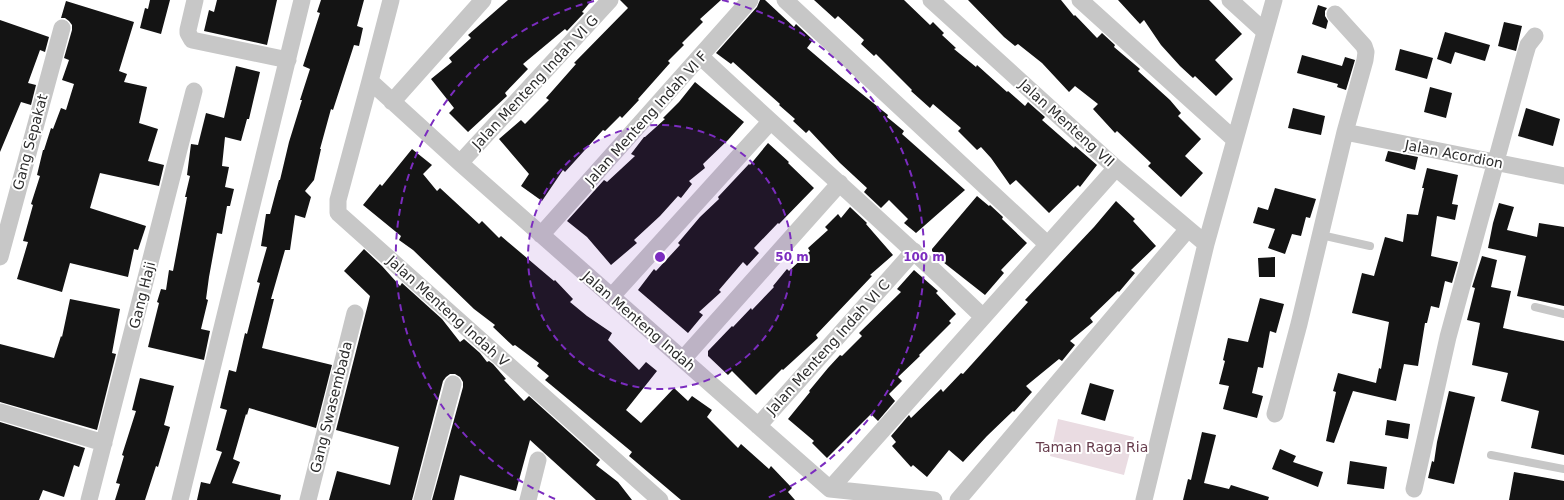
<svg xmlns="http://www.w3.org/2000/svg" width="1564" height="500" viewBox="0 0 1564 500" font-family="'DejaVu Sans',sans-serif">
	<style>
		.green { fill: #eadce2 }
		.building { fill: #141414 }
		.lines { fill: none; stroke-linecap: round; stroke-linejoin: round }
		.service { stroke: #c7c7c7; stroke-width: 8 }
		.minor { stroke: #c7c7c7; stroke-width: 17 }
		.ring { fill: none; stroke: #7b2cbf; stroke-width: 2; stroke-dasharray: 7 5 }
		.labels { text-anchor: middle; dominant-baseline: central; stroke-width: 4; stroke-linejoin: round; paint-order: stroke }
		.street-label { font-size: 14px; fill: #2d2d2d; stroke: #fff }
		.park-label { font-size: 14px; fill: #673d4d; stroke: #fff }
		.centre { fill: #7b2cbf; stroke: #fff; stroke-width: 2 }
		.ring-label { font-size: 12px; text-anchor: middle; font-weight: bold; fill: #7b2cbf; stroke: #fff; stroke-width: 4; stroke-linejoin: round; paint-order: stroke }
	</style>
	<rect width="100%" height="100%" fill="#fff"/>
	<path class="green" d="M1058,419L1134,437L1124,475L1050,456Z"/>
	<path class="building" d="M150,0H170L161,34L140,28L145,8L148,9Z
		M217,0H277L267,45L204,31L209,10L214,12Z
		M321,0H364L357,26L363,28L359,46L354,45L333,110L331,109L320,149H321L314,180L305,191L311,197L305,218L295,215L290,250H285L271,299H274L262,348L332,365L316,428L249,408L247,415L246,414L233,459L240,462L232,483L281,495L280,500H197L201,482L210,484L222,452L216,450L227,410L220,408L229,370L236,372L245,333L247,334L260,283L257,282L267,247L261,246L266,214H270L279,180H280L289,142L302,100H300L310,69L303,66L320,13L317,12Z
		M508,0H592L582,12L584,13L567,31L565,29L523,64L528,69L505,93L507,96L468,132L449,113L454,108L431,79L452,62L449,58L471,38L468,35Z
		M620,0H721L700,19L703,22L682,43L684,45L668,61L670,63L638,99L639,100L622,118L620,116L605,131L603,130L565,172L563,170L542,201L521,186L529,174L499,139L521,120L525,124L549,100L546,98L576,64L574,63L628,8Z
		M760,0H765L794,27L796,24L813,40L807,48L841,77L888,115L887,117L904,131L902,134L965,190L916,233L904,223L908,219L889,200L881,208L864,192L867,188L840,163L809,130L806,133L793,121L795,119L779,105L780,104L733,62L731,64L716,53L757,7Z
		M814,0H904L930,25L933,22L944,33L942,35L956,48L954,49L976,67L977,65L1007,92L1008,91L1025,106L1028,102L1037,110L1045,117L1042,120L1074,148L1075,146L1097,165L1080,187L1078,185L1049,213L1016,180L1010,185L991,158L981,147L977,150L958,131L961,128L933,104L930,108L911,91L912,90L876,54L874,56L861,44L864,40L838,16L835,19Z
		M968,0H1061L1074,16L1075,15L1097,38L1102,33L1115,45L1114,47L1140,69L1138,71L1170,100L1181,113L1178,116L1201,139L1185,156L1203,173L1181,197L1148,166L1151,163L1117,131L1115,133L1093,109L1098,104L1075,86L1069,92L1042,63L1018,44L1015,46L1004,37Z
		M1118,0H1209L1242,34L1215,60L1233,79L1216,96L1195,76L1193,78L1180,66L1161,45L1144,20L1140,24Z
		M66,1L134,22L119,71L127,74L124,82L147,87L139,123L158,129L148,161L164,165L159,186L100,173L90,208L146,226L138,250L134,249L128,277L70,263L62,292L17,279L28,242L23,241L33,205L31,204L40,176L37,175L43,150H44L51,128L53,129L61,108L66,110L74,84L62,80L69,60L64,58L72,30V25L69,21L65,18H61Z
		M1318,5L1327,8L1325,11V16L1328,21L1326,29L1312,24Z
		M0,20L49,37L45,52L40,50L28,83L36,85L31,105L21,102L0,152Z
		M1504,22L1522,26L1516,51L1498,46Z
		M1445,32L1490,45L1485,61L1455,52L1451,64L1437,59Z
		M1400,49L1433,58L1427,79L1395,70Z
		M1302,55L1342,66L1345,57L1355,60L1346,90L1337,87L1338,84L1297,73Z
		M236,66L260,72L249,119H247L241,141L225,137L222,166L229,167L225,187L234,189L230,206H227L222,234L217,233L209,277L206,299L208,300L201,329L210,331L204,360L148,347L159,303L157,302L161,289L166,290L169,270L173,271L187,197H185L190,176L187,175L191,144L198,145L206,113L224,118Z
		M695,82L744,122L728,140L703,164L705,168L689,181L692,184L681,198L678,196L660,216L634,240L637,243L611,265L587,237L567,221L604,180L607,182L635,156L631,154L644,137H645L665,119L663,118L679,102Z
		M1430,87L1452,93L1446,118L1424,112Z
		M1293,108L1325,116L1321,135L1288,128Z
		M1526,108L1560,119L1553,146L1518,136Z
		M768,143L789,162L788,163L814,188L779,224L778,223L754,248L759,253L747,266L743,262L719,290L721,292L699,312L703,315L688,333L638,290L654,269L656,271L680,245L678,243L700,217L719,199L718,197L749,164L750,165Z
		M412,149L432,165L423,174L437,191L440,188L479,224L482,221L499,238L501,236L554,281L555,280L573,299L570,302L587,316L612,333L608,340L639,370L646,362L657,371L626,410L641,423L674,388L688,401L692,396L712,410L707,417L738,448L741,444L769,469L771,466L792,488L788,492L795,500H681L629,456L632,452L545,380L549,376L537,366L539,363L515,345L513,346L493,327L495,325L474,309L413,250L399,240L401,236L363,205L380,184L382,186Z
		M1388,151L1418,157L1415,170L1385,161Z
		M1427,168L1458,175L1452,204L1458,205L1455,220L1437,216L1431,256L1458,262L1452,283L1445,281L1439,308L1431,306L1427,323H1425L1418,366L1404,364L1396,401L1353,391L1334,443L1326,441L1336,392L1333,391L1338,373L1376,383L1379,368L1381,369L1389,322L1352,313L1362,273L1374,276L1385,237L1403,242L1407,214L1418,215L1424,188H1422Z
		M1275,188L1316,199L1310,218L1306,217L1301,236L1292,234L1285,254L1268,248L1275,229L1253,223L1258,207L1268,210Z
		M977,196L989,206L990,205L1003,217L1002,219L1027,243L1001,270L1004,273L985,295L943,262L932,251V249Z
		M1116,201L1135,219L1133,221L1156,246L1131,270L1135,273L1119,292L1118,291L1090,318L1093,322L1070,341L1075,345L1062,361L1059,359L1026,386L1032,392L1014,412L1013,411L987,436L963,462L949,450L927,477L913,465L911,467L892,446L896,442L891,436L909,415L911,418L941,389L943,392L961,373L963,374L1028,302L1025,300L1094,227Z
		M1499,203L1514,207L1507,230L1537,237L1539,223L1564,227V306L1517,296L1526,256L1488,248L1493,223Z
		M850,207L867,223L866,224L893,255L870,275L872,276L816,335L818,338L783,370L782,369L756,395L732,371L728,375L708,356V351L732,326L733,327L751,308L752,310L774,287L773,286L787,269L789,271L810,251L808,248L828,230L825,227L838,214L841,218Z
		M364,249L382,266L400,286L402,283L442,319L460,342L464,339L480,353L487,362L489,361L493,364L506,379L504,380L524,401L529,396L600,460L596,465L618,482L632,500H596L530,440L516,491L460,475L454,500H432L463,387V382L460,377L455,374H450L446,377L443,381L412,500H329L337,471L390,485L399,447L336,430L370,296L344,271Z
		M1482,256L1497,260L1491,287L1511,291L1503,328L1564,341V455L1531,448L1539,411L1501,401L1508,373L1472,365L1480,323L1467,320L1475,288L1472,287Z
		M1275,257V277H1259L1258,258Z
		M914,270L938,291L936,293L956,314L949,321L951,323L919,355L920,356L898,377L902,381L889,394L895,401L878,421L871,414L827,458L812,443L814,441L788,419L810,392L809,391L828,368L840,355L842,356L862,336L859,333L901,292L897,289Z
		M1260,298L1284,304L1276,333L1270,331L1263,368L1258,367L1252,393L1263,396L1257,418L1223,409L1229,386L1219,384L1225,361L1223,360L1228,338L1248,342Z
		M70,299L120,309L112,353L116,354L97,430L0,402V344L54,358L61,336L62,337Z
		M140,378L174,386L164,425L170,427L158,467L156,466L145,500H115L120,484L116,483L124,456L122,455L136,411L132,410Z
		M1090,383L1114,390L1105,421L1081,414Z
		M1449,391L1475,397L1454,484L1428,478L1432,461L1434,462L1437,442Z
		M1387,420L1410,424L1408,439L1385,435Z
		M0,422L85,448L79,467L74,465L64,497L43,490L39,500H0Z
		M1202,432L1216,435L1204,483L1229,489L1231,485L1269,497L1268,500H1183L1188,479L1191,480Z
		M1280,449L1296,456L1293,462L1323,472L1318,487L1272,469Z
		M1350,461L1387,467L1384,489L1347,484Z
		M1514,472L1564,481V500H1509Z"/>
	<g class="lines">
		<path class="service" d="M1321,235L1370,246
			M1535,307L1564,314
			M1491,455L1564,469"/>
		<path class="minor" d="M195,0L188,30V33L192,40L288,60
			M391,0L370,81L338,200V213L660,500
			M785,0L1047,244
			M931,0L1116,168L1206,244
			M1080,0L1235,140
			M1230,0L1264,31
			M700,56C794,144 891,228 983,317
			M370,81L460,163L830,489L934,500
			M392,102L483,0
			M1345,132L1564,176
			M460,163L610,0
			M541,235L750,0
			M0,257L62,28
			M612,296L770,122
			M683,359L840,183
			M0,412L104,443
			M1275,414L1299,324L1345,132L1365,60L1366,52L1364,46L1335,14
			M758,426L914,251
			M830,489L1116,168
			M1414,489L1448,337L1525,55L1528,45L1535,36
			M89,500L194,91
			M180,500L302,0
			M308,500L355,313
			M422,500L453,384
			M528,500L538,460
			M958,500L1188,229
			M1144,500L1206,244L1274,0"/>
	</g>
	<circle cx="660" cy="257" r="132" fill="#7b2cbf" fill-opacity=".12"/>
	<g class="ring">
		<circle cx="660" cy="257" r="132"/>
		<path d="M555 499A264 264 0 0 1 598 0M722 0A264 264 0 0 1 765 499"/>
	</g>
	<g class="labels">
		<g class="street-label">
			<text transform="translate(535 82) rotate(-47)">Jalan Menteng Indah VI G</text>
			<text transform="translate(646 118) rotate(-48)">Jalan Menteng Indah VI F</text>
			<text transform="translate(1067 123) rotate(42)">Jalan Menteng VII</text>
			<text transform="translate(30 142) rotate(-75)">Gang Sepakat</text>
			<text transform="translate(1454 154) rotate(11)">Jalan Acordion</text>
			<text transform="translate(142 295) rotate(-76)">Gang Haji</text>
			<text transform="translate(448 311) rotate(42)">Jalan Menteng Indah V</text>
			<text transform="translate(639 321) rotate(41)">Jalan Menteng Indah</text>
			<text transform="translate(828 347) rotate(-48)">Jalan Menteng Indah VI C</text>
			<text transform="translate(331 407) rotate(-76)">Gang Swasembada</text>
		</g>
		<g class="park-label">
			<text x="1092" y="447">Taman Raga Ria</text>
		</g>
	</g>
	<circle cx="660" cy="257" r="6" class="centre"/>
	<g class="ring-label">
		<text x="792" y="261">50 m</text>
		<text x="924" y="261">100 m</text>
	</g>
</svg>
